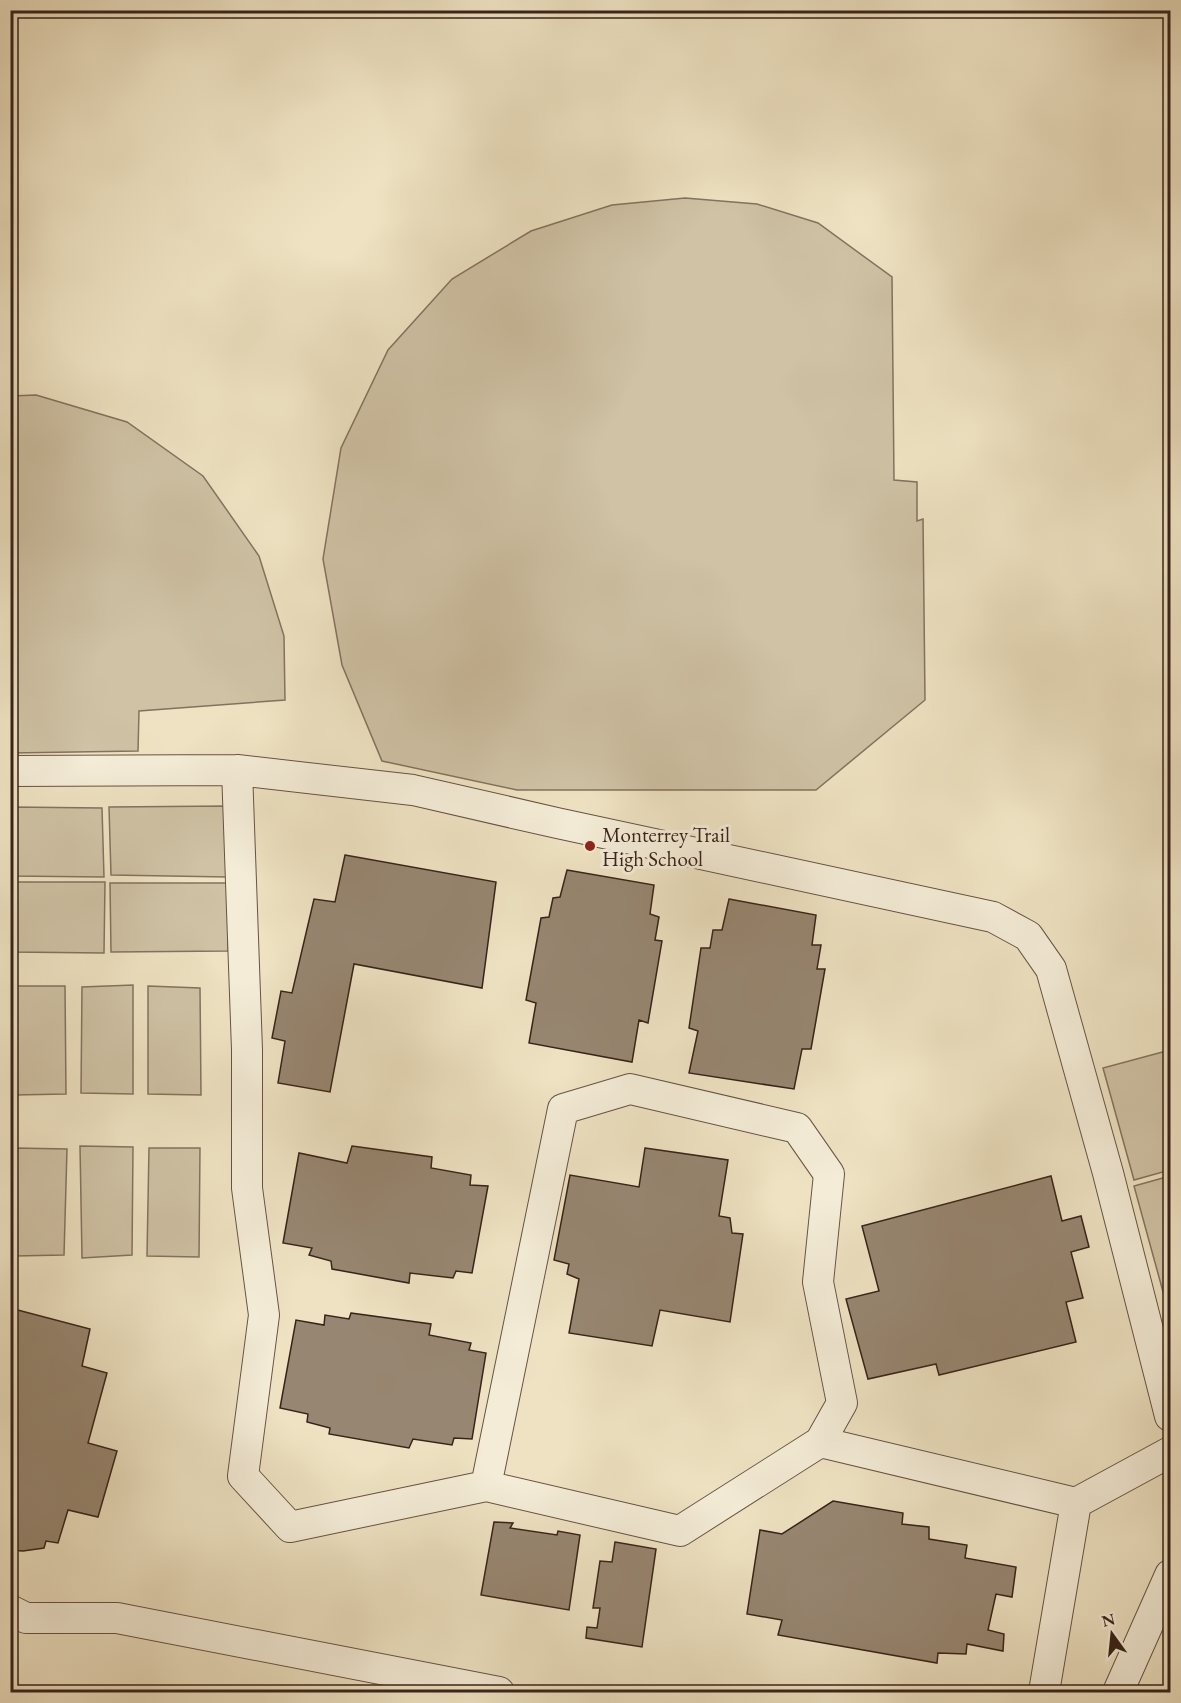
<svg xmlns="http://www.w3.org/2000/svg" width="1181" height="1703" viewBox="0 0 1181 1703" font-family="'EB Garamond',serif">
	<style>
		.green { fill: #cfc2a5; stroke: #847260; stroke-width: 1.5 }
		.building { fill: #978671; stroke: #38231a; stroke-width: 1.5 }
		.lines { fill: none; stroke-linecap: round; stroke-linejoin: round }
		.minor-casing { stroke: #665344; stroke-width: 32 }
		.minor { stroke: #f4ecd7; stroke-width: 30 }
		.poi-dot { fill: #8f2418; stroke: #f4ecd7; stroke-width: 2 }
		.labels { text-anchor: middle; dominant-baseline: central; stroke-width: 6; stroke-linejoin: round; paint-order: stroke }
		.poi-label { font-size: 21px; fill: #38231a; stroke: #f4ecd7; text-anchor: start }
	</style>
	<rect width="100%" height="100%" fill="#eee2c2"/>
	<filter id="stains"><feTurbulence type="fractalNoise" baseFrequency=".00333" numOctaves="4"/><feColorMatrix values="0 0 0 0 .2 0 0 0 0 .09 0 0 0 0 .02 0 0 0 .5 -.17"/></filter>
	<radialGradient id="worn" r=".72"><stop offset=".6" stop-color="#630" stop-opacity="0"/><stop offset="1" stop-color="#630" stop-opacity=".3"/></radialGradient>
	<path class="green" d="M685,198L757,204L818,223L892,277L894,480L917,482V521L923,519L925,700L816,790H517L382,761L342,665L323,559L341,448L388,350L452,279L531,231L612,205Z
		M36,395L127,422L203,476L259,556L284,636L285,700L139,711L138,751L11,753V396Z
		M226,806L227,877L111,875L109,807Z
		M11,807L102,808L104,877L11,876Z
		M11,882H105L104,953L11,952Z
		M110,883H228V951L111,952Z
		M133,985V1094L81,1093L82,987Z
		M15,986H65L66,1094L14,1095Z
		M148,986L200,988L201,1095L148,1094Z
		M1170,1050V1170L1134,1180L1103,1068Z
		M80,1146L133,1147L132,1255L82,1258Z
		M14,1148L67,1149L64,1255L15,1256Z
		M149,1148H200L199,1257L147,1256Z
		M1170,1176V1297L1165,1299L1134,1186Z"/>
	<path class="building" d="M345,855L496,882L482,988L354,964L330,1092L278,1083L285,1041L272,1038L281,991L292,993L314,899L335,902Z
		M567,870L654,885L650,914L659,917L655,940L662,941L648,1023L639,1020L632,1062L529,1043L536,1003L526,1000L541,918L549,917L553,898L560,897Z
		M729,899L816,915L812,945H821L817,969H825L811,1049H802L794,1089L689,1073L698,1031L689,1028L701,948H710L713,930H722Z
		M352,1146L432,1157L431,1168L471,1175L470,1185L488,1186L472,1273L456,1271L453,1278L410,1273L409,1283L332,1269L331,1261L309,1255L312,1248L283,1243L299,1153L347,1163Z
		M645,1148L728,1160L719,1216L730,1218L732,1233L743,1234L730,1322L660,1310L652,1346L569,1333L579,1279L567,1274L569,1264L554,1260L570,1175L639,1187Z
		M1051,1176L1062,1221L1081,1216L1089,1247L1071,1252L1083,1298L1066,1302L1076,1342L939,1375L936,1364L868,1379L846,1299L879,1291L862,1226Z
		M10,1308L90,1329L82,1366L107,1373L88,1443L117,1451L98,1517L68,1510L58,1543L46,1541L44,1548L23,1551L10,1550Z
		M351,1313L431,1324L429,1335L471,1343L469,1350L486,1353L472,1439L454,1438L452,1445L413,1439L409,1448L329,1434L330,1428L307,1422L308,1414L280,1408L296,1320L324,1325L325,1315L349,1319Z
		M833,1501L903,1513L902,1524L929,1527V1539L967,1545L965,1558L1016,1567L1012,1597L996,1594L988,1630L1004,1634L1003,1651L967,1644L966,1654L938,1653L937,1663L778,1635L782,1620L747,1614L760,1530L782,1534Z
		M494,1522L513,1523L510,1528L557,1535L558,1531L580,1535L569,1610L481,1595Z
		M615,1542L656,1549L642,1647L586,1638L587,1627L597,1628L600,1608H593L600,1561L612,1562Z"/>
	<g class="lines">
		<g class="minor-casing">
			<path id="minor" d="M237,770L247,1050V1188L264,1315L243,1476L290,1527L486,1486
				M10,771L237,770L413,790L557,823L993,917L1028,936L1051,969L1108,1173L1170,1416
				M820,1442L842,1403L818,1282L829,1174L797,1128L630,1089L563,1109L486,1486L680,1531L820,1442L1076,1503L1170,1452
				M10,1610L26,1618H117L499,1692
				M1044,1692L1076,1503
				M1118,1692L1170,1575"/>
		</g>
		<use href="#minor" class="minor"/>
	</g>
	<circle class="poi-dot" cx="590" cy="846" r="6"/>
	<g class="labels">
		<g class="poi-label">
			<text x="602" y="834">Monterrey Trail<tspan x="602" dy="24">High School</tspan></text>
		</g>
	</g>
	<rect width="1181" height="1703" fill="none" stroke="#eee2c2" stroke-width="36"/>
	<rect x="12" y="12" width="1157" height="1679" fill="none" stroke="#38231a" stroke-width="3"/>
	<rect x="18" y="18" width="1145" height="1667" fill="none" stroke="#38231a" stroke-width="1.5"/>
	<g transform="translate(1112 1634) rotate(345)" stroke="#f4ecd7" stroke-width="4.5" paint-order="stroke">
	<path d="M0-4.5L10 22L0 15L-10 22Z" fill="#38231a"/>
	<text y="-9" font-size="16" font-weight="bold" text-anchor="middle" fill="#38231a">N</text>
	</g>
	<rect width="100%" height="100%" filter="url(#stains)"/>
	<rect width="100%" height="100%" fill="url(#worn)"/>
</svg>
